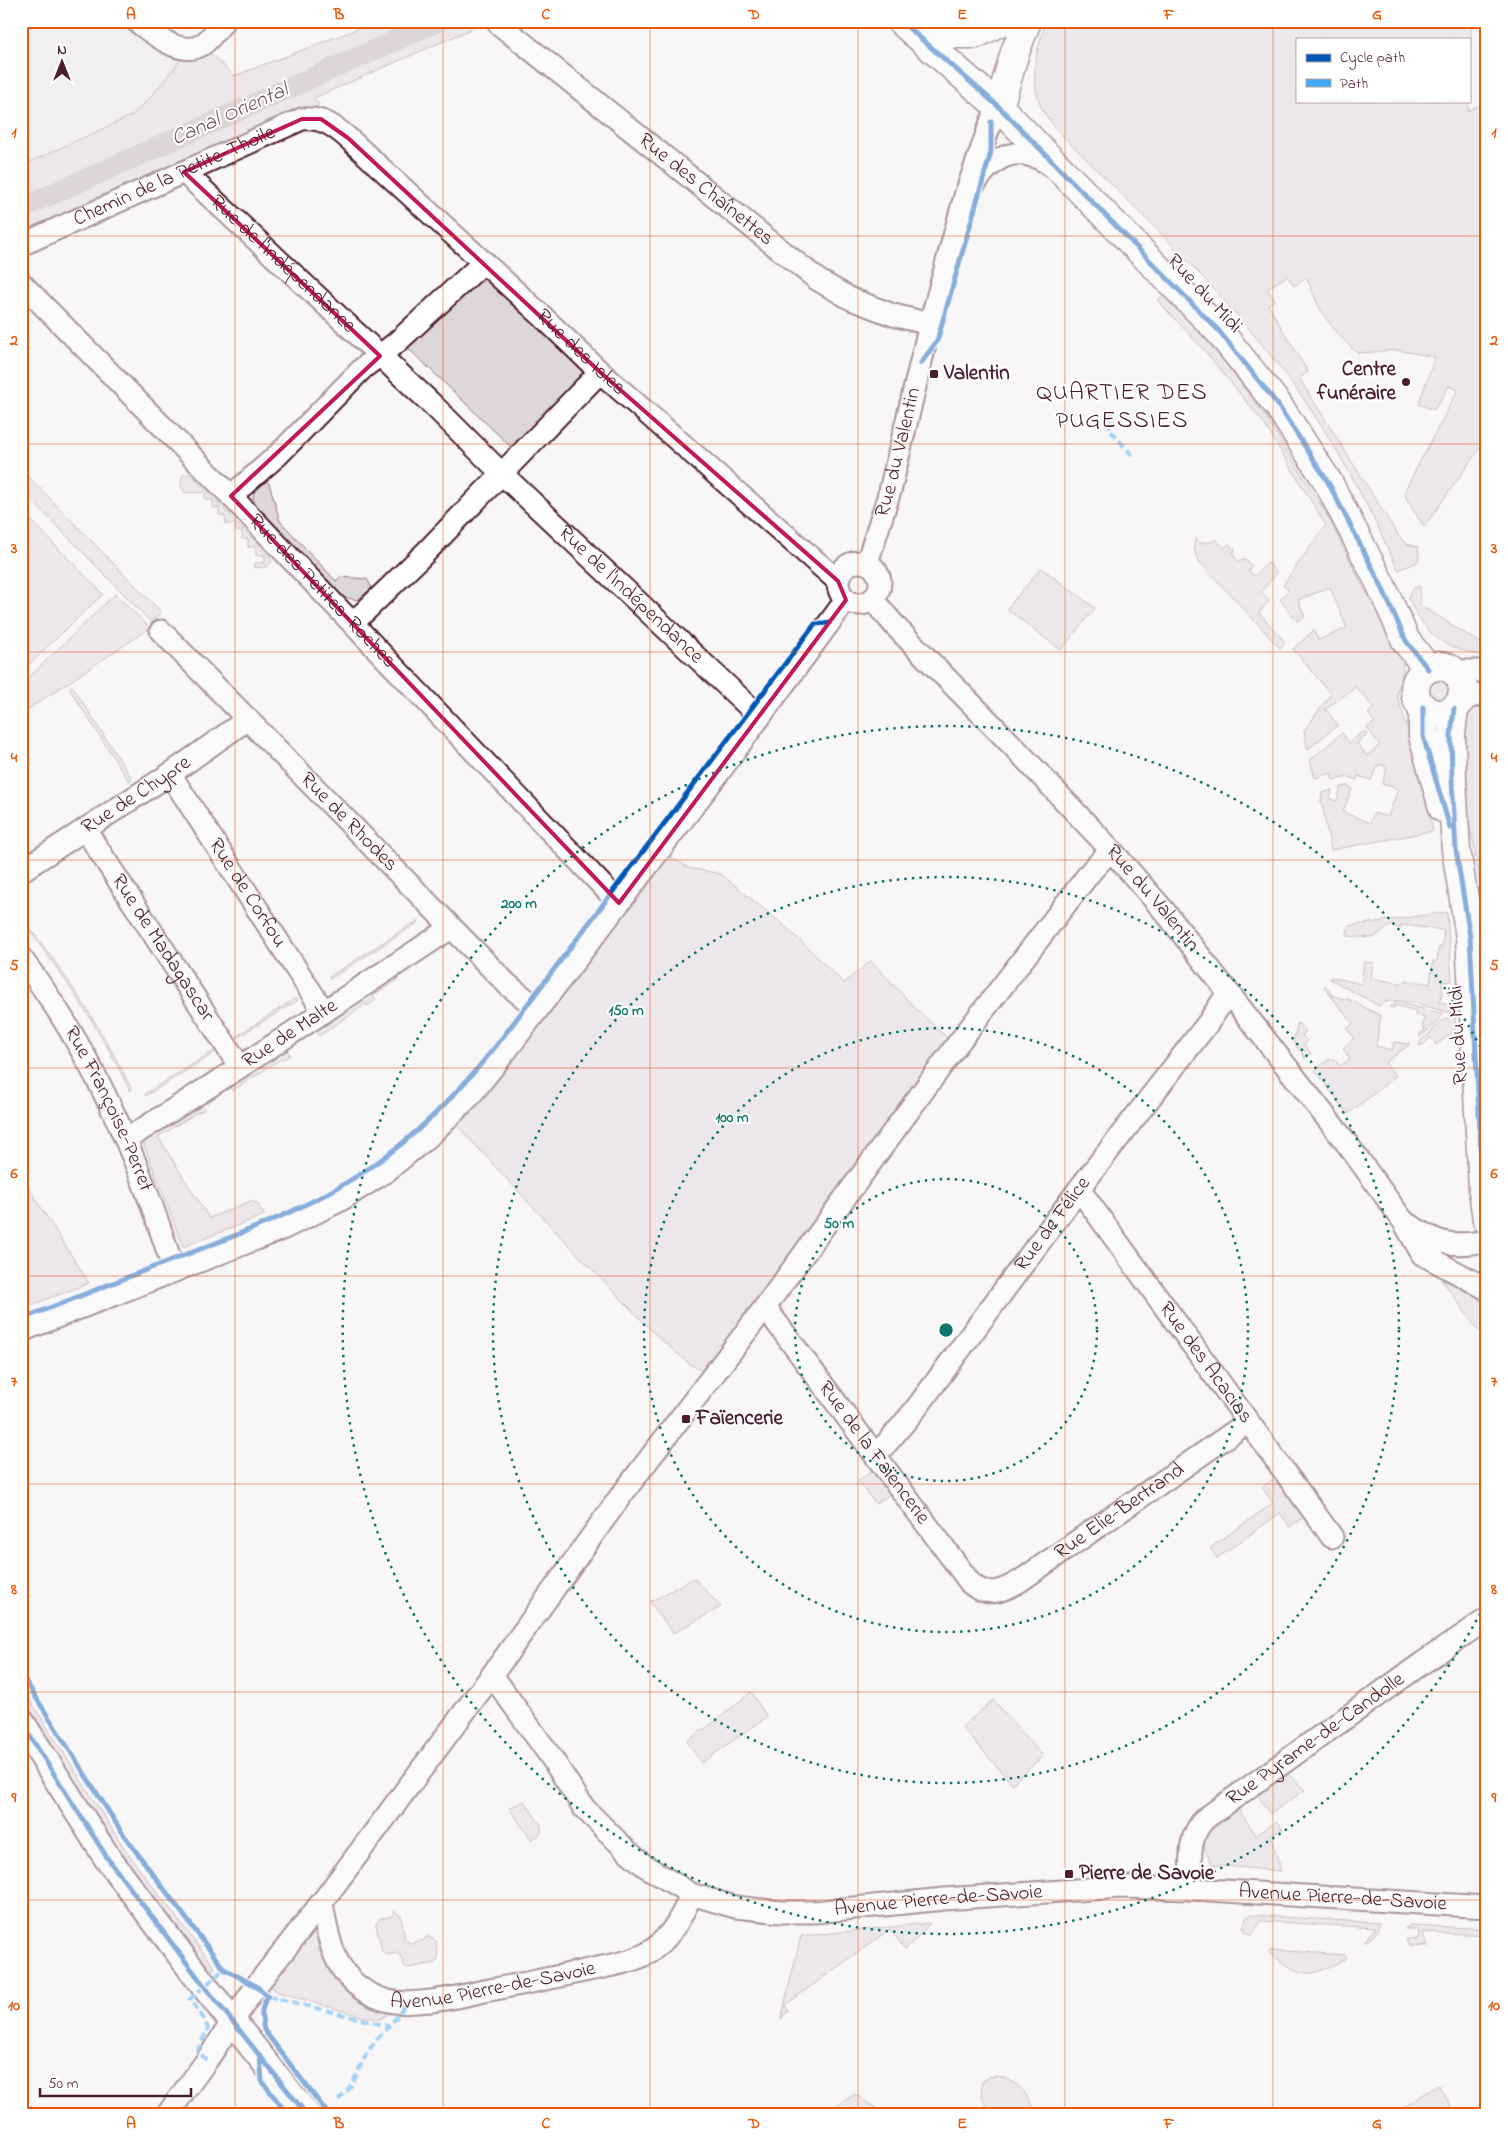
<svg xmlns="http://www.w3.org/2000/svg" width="1508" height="2136" viewBox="0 0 1508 2136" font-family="'Indie Flower',sans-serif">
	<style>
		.built { fill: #ebe6e8 }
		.green { fill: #ded6d9; stroke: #947a82 }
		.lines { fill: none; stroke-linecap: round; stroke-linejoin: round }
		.canal { stroke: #bdadb0; stroke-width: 21 }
		.minor-casing { stroke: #4a1f2b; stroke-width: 25 }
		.tertiary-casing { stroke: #4a1f2b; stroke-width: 30 }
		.secondary-casing { stroke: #4a1f2b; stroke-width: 31 }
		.minor { stroke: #fff; stroke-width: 21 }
		.tertiary { stroke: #fff; stroke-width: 26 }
		.secondary { stroke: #fff; stroke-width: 28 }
		.quiet { stroke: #3fa9f5; stroke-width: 4; stroke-dasharray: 8 4; stroke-linecap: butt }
		.cycleway-casing { stroke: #fff; stroke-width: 8 }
		.cycleway { stroke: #0057b8; stroke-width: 5 }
		.marked { fill: none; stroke: #c2185b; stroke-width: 4; stroke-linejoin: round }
		.grid { fill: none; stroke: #e8590c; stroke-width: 1; stroke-opacity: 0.55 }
		.ring { fill: none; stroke: #0f766e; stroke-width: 2.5; stroke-dasharray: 2.5 5 }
		.poi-dot { fill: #4a1f2b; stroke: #fff; stroke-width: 2 }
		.labels { text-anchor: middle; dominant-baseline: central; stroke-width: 4; stroke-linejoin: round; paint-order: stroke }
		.street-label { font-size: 21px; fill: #4a1f2b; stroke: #fff }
		.poi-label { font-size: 21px; font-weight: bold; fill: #4a1f2b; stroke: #fff; text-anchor: start }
		.water-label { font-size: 22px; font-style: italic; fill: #72515a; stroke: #fff }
		.quarter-label { font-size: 24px; letter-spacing: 1px; fill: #4a1f2b; stroke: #fff }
		.centre { fill: #0f766e; stroke: #fff; stroke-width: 2.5 }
		.ring-label { font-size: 15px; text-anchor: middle; font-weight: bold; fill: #0f766e; stroke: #fff; stroke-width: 4; stroke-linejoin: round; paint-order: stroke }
		.neatline { fill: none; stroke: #e8590c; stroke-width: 2 }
		.grid-label { font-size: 16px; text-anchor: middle; font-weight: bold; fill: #e8590c }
	</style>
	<rect width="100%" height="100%" fill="#f8f6f7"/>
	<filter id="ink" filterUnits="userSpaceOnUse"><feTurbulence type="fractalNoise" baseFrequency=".02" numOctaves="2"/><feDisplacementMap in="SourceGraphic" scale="10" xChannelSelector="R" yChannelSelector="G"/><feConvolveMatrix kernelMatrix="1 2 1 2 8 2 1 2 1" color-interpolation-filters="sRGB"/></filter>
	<g filter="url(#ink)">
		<path class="built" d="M21,21H136L182,58L149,99L131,116L21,166Z"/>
		<path class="green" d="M378,21H490L314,98L319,105L303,115L21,237V166L131,116L149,99L182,58L202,45L234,76Z
			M1047,21H1472L1469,69V39H1297V101H1468V111L1477,106L1487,120V438L1424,527L1406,498L1405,490L1458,390L1449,386L1434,410L1419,404L1435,357L1397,350L1358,353C1331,330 1319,312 1307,278L1294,286L1287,276L1267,289L1275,300L1268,305L1308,372L1299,378L1400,538L1407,544L1418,547L1419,558L1416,563L1398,570C1368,504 1335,441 1292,383C1224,291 1139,212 1058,131C1054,125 1048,119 1044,112C1028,83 1035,50 1047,21Z
			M485,276L583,362L586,373L513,449L406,346L473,280Z
			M1165,296L1216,351L1266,417L1326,513L1363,587L1390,630L1403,656V670L1397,695L1413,747L1433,831L1331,850L1321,800L1322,793L1332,790L1330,799L1337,801L1341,787L1347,786L1352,788L1343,812L1370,823L1374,813L1388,817L1398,789L1382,784L1387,767L1379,764L1371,780L1358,776L1356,780L1349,777L1333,780L1331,773L1315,778L1310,760L1342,733L1349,743L1364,731L1367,734L1357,743L1367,756L1380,745L1367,728L1375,722L1368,714L1374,708L1356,687L1325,709L1338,725L1308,749L1304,731L1331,694L1293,649L1314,630L1318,640L1347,628L1330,587L1298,600L1305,617L1297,621L1280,600L1288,590L1283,585L1326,525L1263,422L1205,351L1157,300Z
			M21,469L161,612L151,622L21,489Z
			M190,474L270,557L272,561C268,568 262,567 255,568V563H265V555H256V547H248V539H242V531H236L235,524H226L225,516L219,515V507L213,508V500H205V492L186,493C180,487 180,483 183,475Z
			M265,480L269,483L280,521L336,581L340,577L367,579L372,588L357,600L343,597L257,508L253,499L254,490Z
			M21,510L103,594L21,672Z
			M1196,538L1200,543L1212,542L1215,539L1224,548L1229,544L1235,549L1233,554L1238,561L1245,560L1252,566L1248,570L1254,576L1268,563L1277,573L1261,592L1269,601L1259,613L1285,642L1280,648L1198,560C1194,552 1193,546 1196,538Z
			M1041,568L1095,608L1061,650L1007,609Z
			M1420,586V605L1487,647V657C1442,646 1429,640 1408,598L1414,588Z
			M115,594L150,628L21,714V685Z
			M1429 690a11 11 0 1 1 22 0a11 11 0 1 1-22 0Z
			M72,686L132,779L129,781L126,777L69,688Z
			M1487,702V940L1475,850L1456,765L1467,713L1474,707Z
			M659,850L689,868L721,874L787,928L844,983L871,961L916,1009L956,1046L709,1373L691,1365L658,1337L561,1237L449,1117Z
			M1447,912L1452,981L1442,982V995L1439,1002L1454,1006L1456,1030L1436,1045L1431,1037L1424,1044L1419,1046L1421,1040C1433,1035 1437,1018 1452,1017V1013C1435,1010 1392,992 1379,1006L1330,979L1331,977L1361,984L1364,962L1373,963L1371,978L1405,984L1406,980L1430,984L1433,961H1437L1439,947H1442L1444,930L1402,925L1401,928L1393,927L1391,925L1373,938L1347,936L1348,926Z
			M21,917C64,971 102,1028 132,1090L130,1091C101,1030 63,974 21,920Z
			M418,920L419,922L330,979L329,977Z
			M396,977L398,980L373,995L376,1000L367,1006L366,1004L319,1036L315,1029Z
			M1325,985L1333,996L1350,1000L1381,1016L1376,1046L1392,1050L1394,1042L1410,1044L1385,1063L1396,1076L1348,1114L1315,1070L1328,1060L1334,1059L1340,1066L1350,1059L1343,1048L1354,1038L1347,1029L1353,1024L1324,987Z
			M296,998L298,1000L238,1037L237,1036Z
			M1395,1002L1444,1014C1438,1020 1425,1035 1419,1037L1421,1032H1424L1425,1029L1422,1027L1425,1017L1415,1015L1416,1011L1395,1005L1394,1008L1390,1007Z
			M1298,1023L1306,1031L1302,1035L1307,1041L1304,1045L1311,1054L1305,1058L1293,1041Z
			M310,1033L311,1035L287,1050L290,1055L282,1060L281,1059L232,1091L228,1084Z
			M218,1048L219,1050L146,1096L145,1094Z
			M223,1086L226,1090L202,1105L204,1110L196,1113L158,1137L209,1218L251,1201L257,1203L264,1215L183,1247L144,1145L147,1137Z
			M21,1176L89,1283L21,1309Z
			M1441,1279C1457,1281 1480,1294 1486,1310C1489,1319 1487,1333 1487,1342Z
			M872,1471L890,1494L876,1504L858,1481Z
			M1279,1475L1308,1514L1290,1527L1280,1513L1217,1558L1210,1548L1273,1503L1262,1487Z
			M694,1578L721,1607L673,1633L650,1602Z
			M21,1686L128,1854L215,1968L209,1972L102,1831L21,1701Z
			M751,1692L767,1717L701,1763L687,1741L717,1720Z
			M993,1700L1043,1756L1012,1784L962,1727Z
			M1283,1769L1305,1790L1270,1814L1254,1789Z
			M524,1801L541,1825V1833L532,1840L509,1808Z
			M1237,1807L1256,1835L1276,1821L1283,1829L1271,1835L1281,1871L1213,1865C1210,1859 1206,1853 1204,1847C1199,1829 1224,1816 1237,1807Z
			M394,1911L401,1916L405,1940L410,1943L424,1940L427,1936L436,1941L438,1959L435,1963L408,1968L403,1965L401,1956L396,1953L387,1955L382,1951L376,1924L379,1919L392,1916Z
			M1251,1915L1379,1923C1378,1934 1373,1937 1364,1942L1375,1928L1261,1921L1252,1935L1245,1931L1243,1926L1247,1917Z
			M930,1923L916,1939L905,1949L890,1929L785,2005L788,2011L781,2019L801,1936Z
			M1411,1925L1487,1929V1935L1422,1932L1428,1946L1410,1945L1406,1939L1418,1938L1417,1929H1405Z
			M308,1932L314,1933L321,1947L318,1948L319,1953L323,1952L393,2011L380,2019L364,2017L278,1992L269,1985Z
			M1271,1950L1345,1955L1347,1958C1306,1979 1307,1979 1269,1953Z
			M997,2076C1015,2080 1025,2089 1032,2106L1028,2115H997C984,2107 980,2096 982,2082L989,2077Z
			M1438,2085L1455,2112L1450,2115H1404L1401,2109Z
			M855,2094L856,2096L858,2095C865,2105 873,2102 881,2114L835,2115L832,2109Z"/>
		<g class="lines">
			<path class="canal" d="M21,208L439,21"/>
			<g class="minor-casing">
				<g id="minor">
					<path d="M136,21C153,33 181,59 203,44C211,38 218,28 224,21"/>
					<path id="s1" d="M499,24L818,280L851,299L893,315L930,324"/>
					<path id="s2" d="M184,172L434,406L501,473L760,717"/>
					<path d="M976,182C997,153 1020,144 1052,166"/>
					<path id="s3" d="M21,245L302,119C322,117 334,126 348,138L541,315L600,372L838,581"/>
					<path id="s4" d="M21,283L231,496L619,903"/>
					<path d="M231,496L279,454L363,368L396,343L484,262"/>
					<circle cx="859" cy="583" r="21"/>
					<path id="s5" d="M867,563L890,491L930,324L965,196L991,122L999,107"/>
					<path id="s6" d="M873,600L897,628L1014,747L1111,850L1166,913L1348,1145L1404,1222L1422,1254L1487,1289"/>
					<path d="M353,623L425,553L600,372"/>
					<path id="s7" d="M161,631L508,985L538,1009"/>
					<path d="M1455,671H1487"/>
					<path d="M1462,699L1487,693"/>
					<path id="s8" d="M170,774L324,1012"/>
					<path id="s9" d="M85,829L240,1067"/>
					<path id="s10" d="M21,871L170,774L248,719"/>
					<path id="s11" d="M21,958C93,1052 139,1160 174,1271"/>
					<path id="s12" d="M127,1139L240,1067L451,928"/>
					<path id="s13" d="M1079,1189L1332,1537"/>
					<path d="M1404,1222C1439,1243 1446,1248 1487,1241"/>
					<path id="s14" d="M765,1307L971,1584C988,1598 1003,1591 1020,1581L1248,1422"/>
					<path d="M21,1331L284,1228L341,1200L385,1172L429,1136L469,1097L502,1056L717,775L846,600"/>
					<path id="s15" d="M876,1454L887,1443L915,1410L1079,1189L1208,1023L1228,993"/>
					<path id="s16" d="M492,1675L551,1757L584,1808L625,1849L645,1866L691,1894L735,1907L781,1912H814L944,1899L1121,1887L1191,1889L1487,1907"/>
					<path id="s17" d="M1191,1889C1191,1864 1186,1836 1206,1818L1421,1664L1487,1619"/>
					<path id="s18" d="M322,1902C328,1944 337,1984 382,1999C398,2005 416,2002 431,2001C449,1999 467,1995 484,1991C517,1985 551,1978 584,1971C604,1966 628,1964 646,1954C669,1941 682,1918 691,1894"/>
					<path d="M167,2115L207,2060L256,1986L322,1902L492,1675L620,1497L765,1307L956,1046L1092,870L1111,850"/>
				</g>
			</g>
			<g class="tertiary-casing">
				<path id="tertiary" d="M21,1722L108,1859L205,1987L307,2115"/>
			</g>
			<g class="secondary-casing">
				<path id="secondary" d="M901,21L999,107L1219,331L1278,405L1328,482L1381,585L1406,641L1428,669
					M916,34H976L1002,21
					M999,107L1015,52L1027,21
					M1415 690a24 24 0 1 1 48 0a24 24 0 1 1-48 0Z
					M1423,707V736L1443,808
					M1454,709L1451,734L1452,780L1456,850L1470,937L1483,1190L1487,1220"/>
			</g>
			<use href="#minor" class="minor"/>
			<use href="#tertiary" class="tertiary"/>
			<use href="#secondary" class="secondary"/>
			<path class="quiet" d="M1115,409L1109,429L1132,455
				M268,1996L388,2026
				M207,2060L197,2051L208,2029L204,2019L190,1999L224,1969
				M338,2100C353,2089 358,2070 366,2055C377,2035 397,2022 406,2002"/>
			<g class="cycleway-casing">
				<path id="cycleway" d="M901,21L999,107L1219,331L1278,405L1328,482L1381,585L1406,641L1428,669
					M921,363L937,341L991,152V122
					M1423,707V736L1450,828
					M1454,709L1451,734L1452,780L1456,850L1470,937L1483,1190L1487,1220
					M21,1319C71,1300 120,1280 169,1261C237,1235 304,1211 365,1171C416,1137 457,1094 496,1046L815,624L829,623
					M21,1674L123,1834L224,1969L256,1986L268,1996C260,2008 261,2016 264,2030L329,2115
					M21,1722L108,1859L205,1987L307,2115
					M260,2056L262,2081L288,2115"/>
			</g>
			<use href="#cycleway" class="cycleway"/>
		</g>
	</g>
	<path d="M0 0H1508V2136H0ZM302,119H321L348,138L600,372L838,581L846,600L619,903L231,496L380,356L184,172Z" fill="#f8f6f7" fill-opacity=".55" fill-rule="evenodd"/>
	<path class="marked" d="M302,119H321L348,138L600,372L838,581L846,600L619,903L231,496L380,356L184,172Z"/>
	<path class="grid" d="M235,21V2115M443,21V2115M650,21V2115M858,21V2115M1065,21V2115M1273,21V2115M21,236H1487M21,444H1487M21,652H1487M21,860H1487M21,1068H1487M21,1276H1487M21,1484H1487M21,1692H1487M21,1900H1487"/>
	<g class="ring">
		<circle cx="946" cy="1330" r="151"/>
		<circle cx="946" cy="1330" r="302"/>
		<circle cx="946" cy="1330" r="453"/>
		<path d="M1487 1600A604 604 0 1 1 1487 1060"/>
	</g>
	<g class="poi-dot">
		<rect x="929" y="369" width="10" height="10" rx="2.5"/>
		<circle cx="1406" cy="382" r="5"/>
		<rect x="681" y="1414" width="10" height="10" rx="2.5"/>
		<rect x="1064" y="1869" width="10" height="10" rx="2.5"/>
	</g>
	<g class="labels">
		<g class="street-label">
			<text stroke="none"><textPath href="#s3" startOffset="168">Chemin de la Petite-Thoile</textPath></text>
			<text stroke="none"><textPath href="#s1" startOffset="265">Rue des Chaînettes</textPath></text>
			<text stroke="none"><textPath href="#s2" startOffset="135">Rue de l'Indépendance</textPath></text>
			<text transform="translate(1204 294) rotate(47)">Rue du Midi</text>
			<text stroke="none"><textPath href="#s3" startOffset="676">Rue des Isles</textPath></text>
			<text stroke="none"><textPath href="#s5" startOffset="115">Rue du Valentin</textPath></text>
			<text stroke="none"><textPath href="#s4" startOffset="431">Rue des Petites-Roches</textPath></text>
			<text stroke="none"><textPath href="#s2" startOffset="615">Rue de l'Indépendance</textPath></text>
			<text stroke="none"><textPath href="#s10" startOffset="138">Rue de Chypre</textPath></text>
			<text stroke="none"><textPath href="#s7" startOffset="268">Rue de Rhodes</textPath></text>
			<text stroke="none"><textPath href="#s8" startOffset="142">Rue de Corfou</textPath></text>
			<text stroke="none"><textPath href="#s6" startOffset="409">Rue du Valentin</textPath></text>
			<text stroke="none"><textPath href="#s9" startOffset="142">Rue de Madagascar</textPath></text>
			<text stroke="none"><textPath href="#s12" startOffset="194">Rue de Malte</textPath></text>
			<text transform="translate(1459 1035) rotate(-93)">Rue du Midi</text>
			<text stroke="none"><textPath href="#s11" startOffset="175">Rue Françoise-Perret</textPath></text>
			<text stroke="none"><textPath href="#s15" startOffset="290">Rue de Félice</textPath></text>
			<text stroke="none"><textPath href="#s13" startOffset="215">Rue des Acacias</textPath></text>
			<text stroke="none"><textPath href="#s14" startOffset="182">Rue de la Faïencerie</textPath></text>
			<text stroke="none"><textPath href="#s14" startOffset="520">Rue Elie-Bertrand</textPath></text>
			<text stroke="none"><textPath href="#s17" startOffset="210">Rue Pyrame-de-Candolle</textPath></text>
			<text stroke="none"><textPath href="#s16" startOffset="955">Avenue Pierre-de-Savoie</textPath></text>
			<text stroke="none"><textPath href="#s16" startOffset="550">Avenue Pierre-de-Savoie</textPath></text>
			<text stroke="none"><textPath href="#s18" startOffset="234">Avenue Pierre-de-Savoie</textPath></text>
		</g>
		<g class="poi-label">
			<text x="1396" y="370" text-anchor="end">Centre<tspan x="1396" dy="24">funéraire</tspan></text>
			<text x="944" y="374">Valentin</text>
			<text x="696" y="1419">Faïencerie</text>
			<text x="1079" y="1874">Pierre de Savoie</text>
		</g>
		<g class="water-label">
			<text transform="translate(230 115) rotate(-24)">Canal Oriental</text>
		</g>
		<g class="quarter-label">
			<text x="1122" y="393">QUARTIER DES<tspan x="1122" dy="28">PUGESSIES</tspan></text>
		</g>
	</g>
	<circle cx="946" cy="1330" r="8" class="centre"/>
	<g class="ring-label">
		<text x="519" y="908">200 m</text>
		<text x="626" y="1015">150 m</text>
		<text x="732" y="1122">100 m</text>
		<text x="839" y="1228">50 m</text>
	</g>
	<rect width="1508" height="2136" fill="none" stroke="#fff" stroke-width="55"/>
	<rect x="1296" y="38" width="175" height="65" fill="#ffffff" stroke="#b7a5aa"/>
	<rect x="1306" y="54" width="25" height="8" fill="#0057b8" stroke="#b7a5aa"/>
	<text x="1340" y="62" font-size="15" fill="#4a1f2b">Cycle path</text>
	<rect x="1306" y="79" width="25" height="8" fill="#3fa9f5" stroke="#b7a5aa"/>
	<text x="1340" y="88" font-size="15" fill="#4a1f2b">Path</text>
	<g transform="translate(62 62)" stroke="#ffffff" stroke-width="4" paint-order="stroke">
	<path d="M0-4L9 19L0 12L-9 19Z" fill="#4a1f2b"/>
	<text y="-8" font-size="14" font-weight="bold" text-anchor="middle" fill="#4a1f2b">N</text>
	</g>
	<path d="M40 2088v8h151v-8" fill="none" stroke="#4a1f2b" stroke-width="2.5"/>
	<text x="48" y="2088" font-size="15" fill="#4a1f2b" stroke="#ffffff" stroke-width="4" paint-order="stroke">50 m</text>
	<rect x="28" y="28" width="1452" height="2080" class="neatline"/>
	<g class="grid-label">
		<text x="131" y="19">A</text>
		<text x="339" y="19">B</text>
		<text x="546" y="19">C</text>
		<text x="754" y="19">D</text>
		<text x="962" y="19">E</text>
		<text x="1169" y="19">F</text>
		<text x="1377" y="19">G</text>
		<text x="14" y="137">1</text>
		<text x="1494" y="137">1</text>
		<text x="14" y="345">2</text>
		<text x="1494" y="345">2</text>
		<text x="14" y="553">3</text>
		<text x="1494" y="553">3</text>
		<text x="14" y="762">4</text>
		<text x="1494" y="762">4</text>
		<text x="14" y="970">5</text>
		<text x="1494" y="970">5</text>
		<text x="14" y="1178">6</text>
		<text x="1494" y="1178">6</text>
		<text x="14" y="1386">7</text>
		<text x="1494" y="1386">7</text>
		<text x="14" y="1594">8</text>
		<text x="1494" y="1594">8</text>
		<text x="14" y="1802">9</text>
		<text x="1494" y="1802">9</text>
		<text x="14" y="2010">10</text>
		<text x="1494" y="2010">10</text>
		<text x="131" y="2128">A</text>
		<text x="339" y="2128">B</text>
		<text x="546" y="2128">C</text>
		<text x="754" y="2128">D</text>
		<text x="962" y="2128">E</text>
		<text x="1169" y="2128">F</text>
		<text x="1377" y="2128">G</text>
	</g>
</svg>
